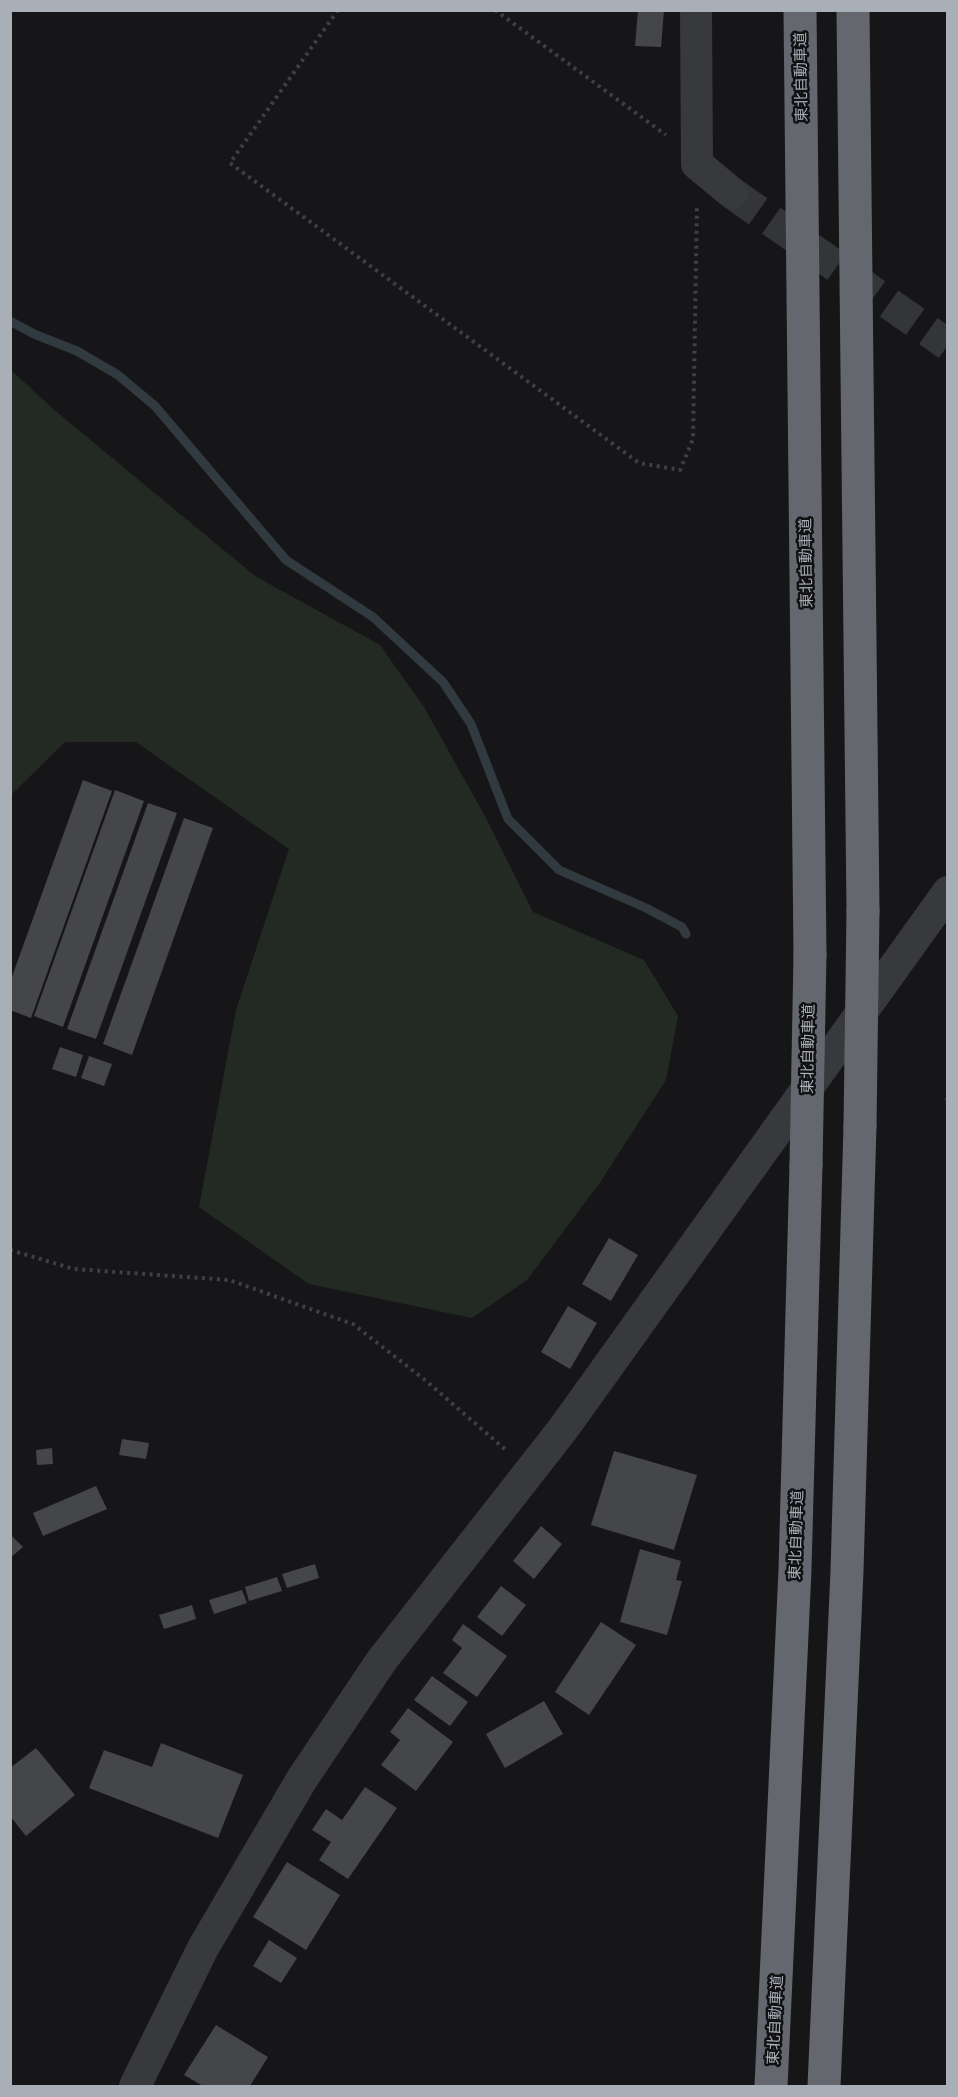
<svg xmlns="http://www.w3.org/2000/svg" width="958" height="2097" viewBox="0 0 958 2097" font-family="'Nunito Sans','Noto Sans JP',sans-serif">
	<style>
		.green { fill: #232a23 }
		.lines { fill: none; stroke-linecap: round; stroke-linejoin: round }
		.stream { stroke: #303a3f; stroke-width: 9 }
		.building { fill: #45464a }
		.minor-tunnel { stroke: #333538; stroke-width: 32; stroke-dasharray: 32 16; stroke-linecap: butt }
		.path { stroke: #3e4043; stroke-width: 4; stroke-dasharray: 3 4.5; stroke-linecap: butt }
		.minor { stroke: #37393c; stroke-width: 32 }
		.highway { stroke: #64676d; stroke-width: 33 }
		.highway-bridge { stroke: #64676d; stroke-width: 33 }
		.labels { text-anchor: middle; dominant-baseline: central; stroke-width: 5; stroke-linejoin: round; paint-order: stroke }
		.street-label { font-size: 15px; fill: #a9afb6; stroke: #111113 }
	</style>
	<rect width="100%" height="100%" fill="#161618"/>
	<path class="green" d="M11,370L52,408L255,576L380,645L424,707L485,816L533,912L644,960L678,1016L666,1080L601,1181L527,1280L472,1318L309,1284L199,1207L236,1010L289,849L136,742H65L11,795Z"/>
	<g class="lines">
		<path class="stream" d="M10,321L34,334L77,351L118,375L155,406L286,560L373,617L443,682L471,724L508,819L559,870L646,908L682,927L686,934"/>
	</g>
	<path class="building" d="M638,10H664L661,47L635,46Z
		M83,780L112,791L31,1018L10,1010V982Z
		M115,790L144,801L63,1027L34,1016Z
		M148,803L177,813L96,1039L67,1029Z
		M184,818L213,828L132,1055L103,1044Z
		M60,1047L83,1055L76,1077L52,1069Z
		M89,1056L112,1064L104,1086L81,1078Z
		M609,1238L638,1255L611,1301L582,1284Z
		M568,1306L597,1323L570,1369L541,1352Z
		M122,1439L149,1443L146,1459L119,1455Z
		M52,1448L53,1464L37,1465L36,1450Z
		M614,1451L697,1475L674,1550L591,1525Z
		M96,1486L107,1509L43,1536L33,1513Z
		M541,1526L562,1544L534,1579L513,1561Z
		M10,1534L23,1547L10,1558Z
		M640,1549L681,1561L676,1580L682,1581L667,1635L620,1622Z
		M315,1564L319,1578L287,1588L282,1574Z
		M277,1577L282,1591L249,1601L245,1587Z
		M501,1586L526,1605L502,1636L477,1617Z
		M242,1590L247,1603L214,1614L209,1600Z
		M192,1605L196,1619L164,1629L159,1615Z
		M601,1622L636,1645L589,1715L555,1692Z
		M463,1624L507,1656L477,1697L443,1673L462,1648L452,1640Z
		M432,1676L468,1702L450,1726L414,1700Z
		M544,1701L563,1734L505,1768L486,1734Z
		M408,1708L453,1742L416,1791L381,1765L400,1740L390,1732Z
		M161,1743L243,1775L218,1838L89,1788L104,1750L152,1767Z
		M36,1748L75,1795L26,1836L10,1816V1768Z
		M365,1787L397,1808L348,1879L319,1860L331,1842L312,1830L326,1809L342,1820Z
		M287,1862L340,1895L306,1950L253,1917Z
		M269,1940L297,1958L281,1983L253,1966Z
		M216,2025L268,2057L250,2086H203L184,2075Z"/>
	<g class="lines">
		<path class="minor-tunnel" d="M732,193L948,345"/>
		<path class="path" d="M338,10L230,163L639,463L680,470L693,439L697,204
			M495,10L666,135
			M946,1098L948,1100
			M10,1250L74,1269L229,1280L353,1324L425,1380L507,1451"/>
		<path class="minor" d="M696,10L697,164L732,193
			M135,2086L203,1948L302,1779L382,1660L563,1429L948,892"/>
		<path class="highway" d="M800,10L810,955
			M853,10L863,911
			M771,2086L795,1570L806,1165
			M824,2086L847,1571L860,1126"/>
		<path class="highway-bridge" d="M860,1126L863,911
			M806,1165L810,955"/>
	</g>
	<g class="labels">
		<g class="street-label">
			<text transform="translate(801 77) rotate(-91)">東北自動車道</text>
			<text transform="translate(806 563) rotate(-91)">東北自動車道</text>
			<text transform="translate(808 1049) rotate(-89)">東北自動車道</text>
			<text transform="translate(796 1535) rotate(-88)">東北自動車道</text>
			<text transform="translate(775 2020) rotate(-87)">東北自動車道</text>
		</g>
	</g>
	<rect width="958" height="2097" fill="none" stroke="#a9afb6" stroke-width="24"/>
</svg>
